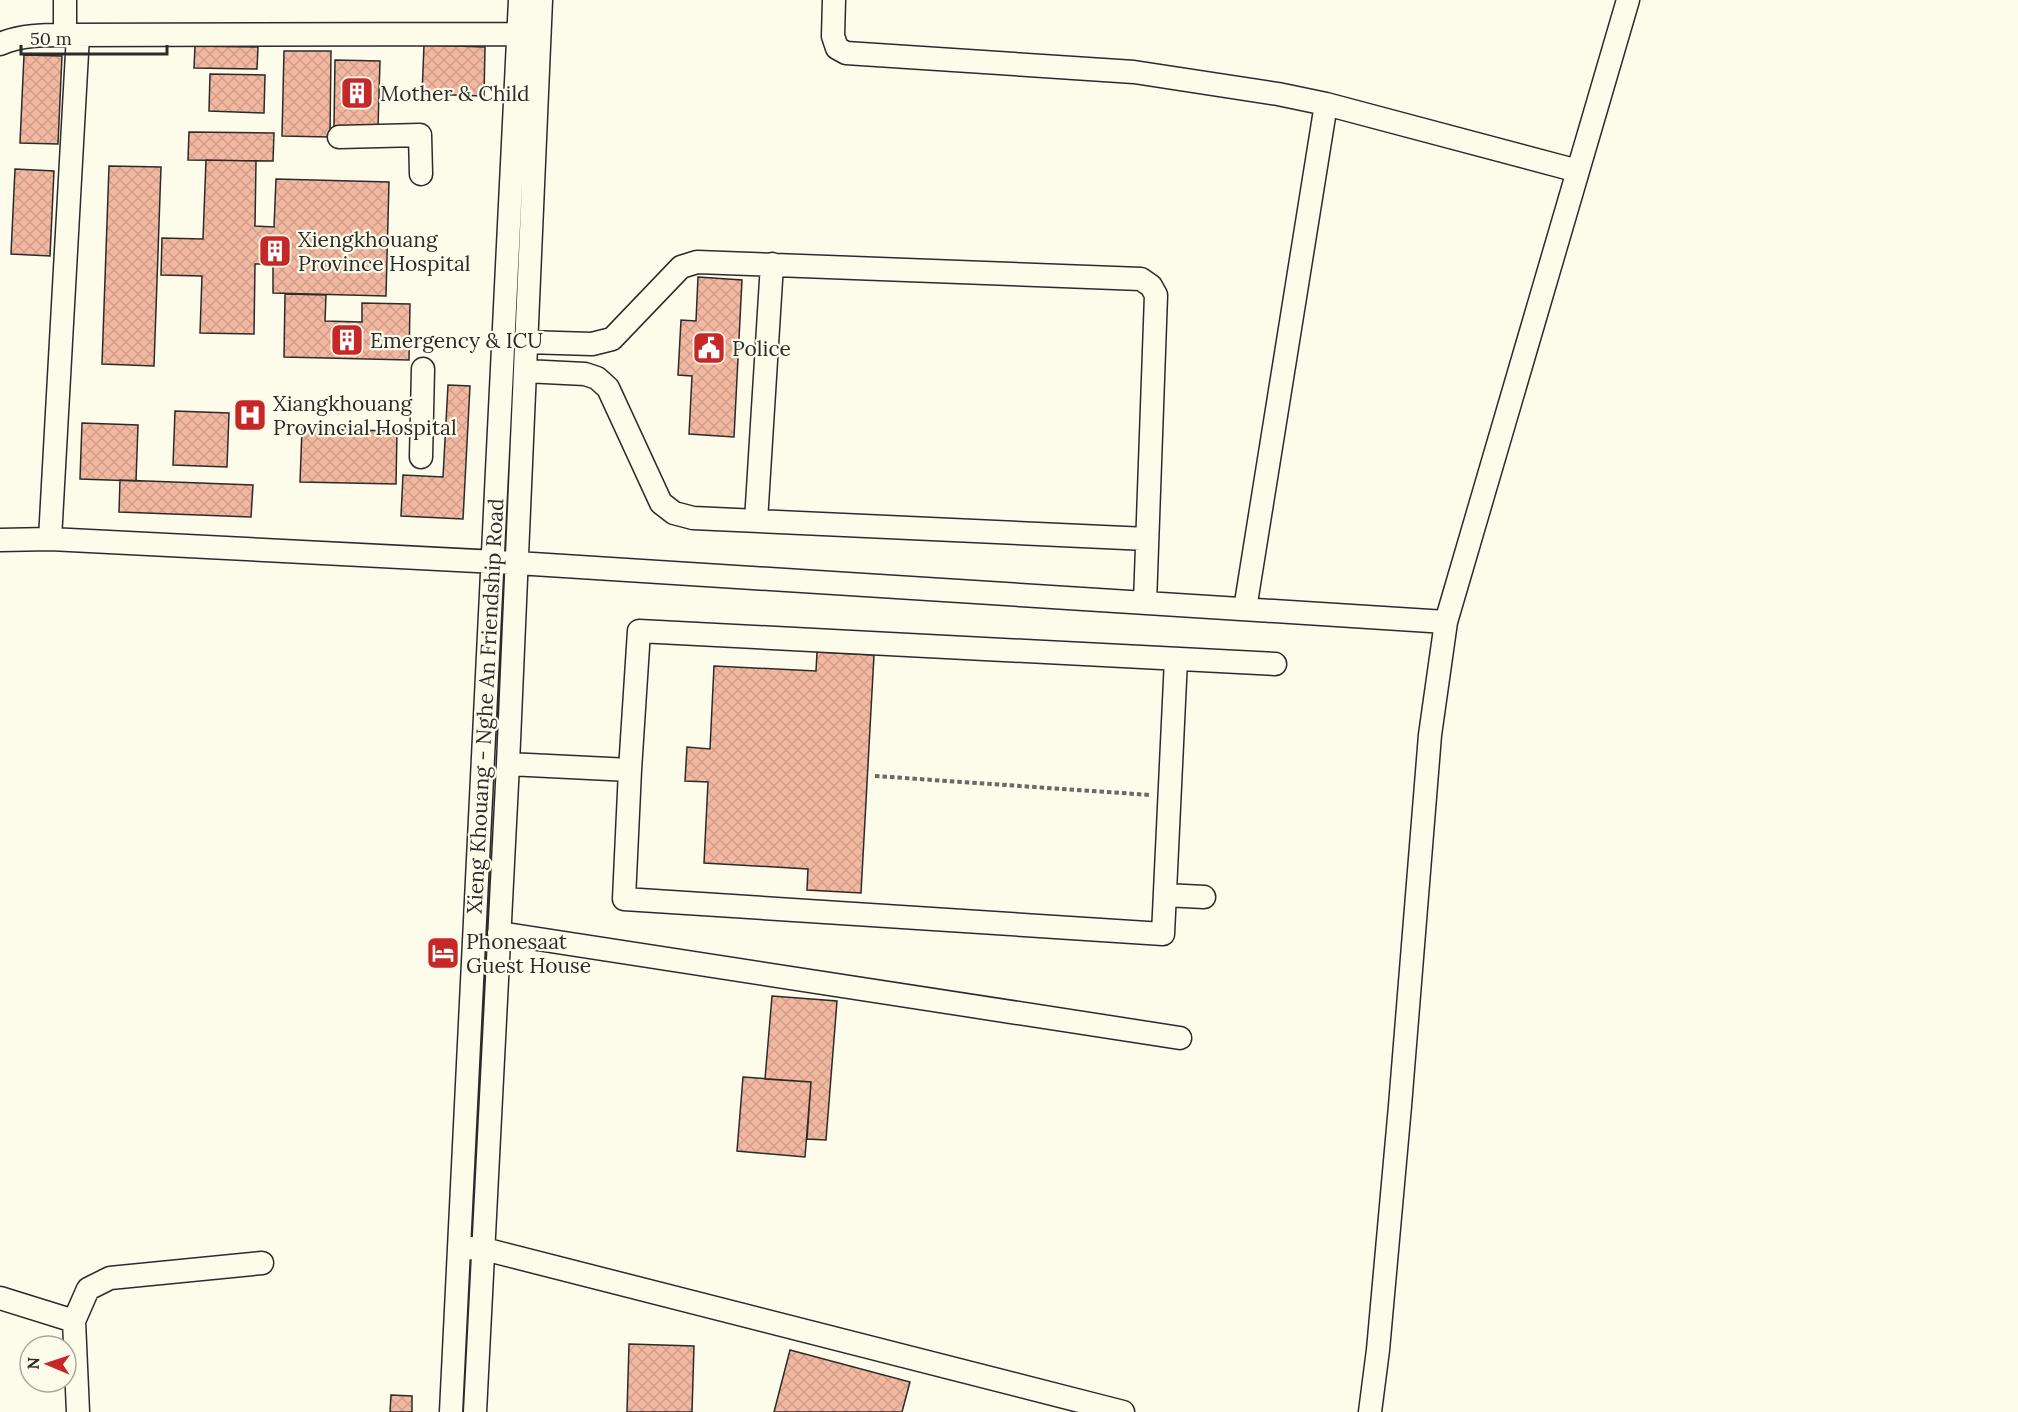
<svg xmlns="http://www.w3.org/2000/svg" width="2018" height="1412" viewBox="0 0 2018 1412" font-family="Lora,serif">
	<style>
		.building { fill: url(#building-cross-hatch); stroke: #2b2b2b; stroke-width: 1.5 }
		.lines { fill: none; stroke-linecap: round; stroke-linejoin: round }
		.minor-casing { stroke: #2b2b2b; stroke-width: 25 }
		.path { stroke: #6a6964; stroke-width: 4; stroke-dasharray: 4.5 3; stroke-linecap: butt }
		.minor { stroke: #fdfbea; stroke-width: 22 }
		.labels { text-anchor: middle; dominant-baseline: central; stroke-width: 4.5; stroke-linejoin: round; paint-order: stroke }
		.poi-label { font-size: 21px; fill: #2b2b2b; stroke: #fdfbea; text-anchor: start }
		.street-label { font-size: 21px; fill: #2b2b2b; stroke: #fdfbea }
	</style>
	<defs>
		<pattern id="building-cross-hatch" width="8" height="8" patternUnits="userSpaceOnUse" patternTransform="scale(1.5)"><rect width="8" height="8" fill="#f2b8a0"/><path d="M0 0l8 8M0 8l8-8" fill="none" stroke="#d09e8a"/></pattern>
	</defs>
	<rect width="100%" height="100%" fill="#fdfbea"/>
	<path class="building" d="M424,45L485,47L484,96L422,94Z
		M195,46L258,47L257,69L194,68Z
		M284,51H331L330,137L282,136Z
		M24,55L62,56L58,144L20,143Z
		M335,60L380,61L378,127L334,126Z
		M210,74L265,75L264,113L209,111Z
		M189,132L274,133L273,161L188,160Z
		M206,160L256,161L255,226L274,227L276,179L389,182L386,296L273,293V264H255L254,334L200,333L202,276L161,275L162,238L203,239Z
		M109,166L161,167L154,366L102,364Z
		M15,169L54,171L50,256L11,254Z
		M698,277L742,280L734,437L689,434L692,376L678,375L681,320L696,321Z
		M285,294L326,295L325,321L362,322V303L410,304L409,360L284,357Z
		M448,385L470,386L463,519L401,516L403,475L443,477Z
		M175,411L229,413L227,467L173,465Z
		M82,423L138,425L136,481L80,479Z
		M302,429L397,431L396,484L300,482Z
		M120,480L253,485L251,517L119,512Z
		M817,652L874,655L861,893L807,890L808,869L704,863L708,782L685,781L687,747L710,749L714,666L816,671Z
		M772,996L837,1001L826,1140L807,1139L811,1082L765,1079Z
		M743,1077L811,1082L805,1157L737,1151Z
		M629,1344L694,1346L692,1412H627Z
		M790,1350L910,1382L902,1412H774Z
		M391,1395L412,1396V1412H390Z"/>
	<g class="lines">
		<g class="minor-casing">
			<path id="minor" d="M65,0V35
				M834,0L833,36L837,48L846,53L1134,72L1278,94L1326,104L1578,171
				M0,44C21,35 43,35 65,35L518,34
				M339,137L420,135L421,174
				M526,342L592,344L612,339L681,267L697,262L1141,279L1151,286L1156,295L1145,603
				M525,371L585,374L597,378L608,388L661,503L674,513L693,518L1147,539
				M421,457L423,369
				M756,521L772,264
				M50,539L78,35
				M0,540L50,539L517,563L1446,622
				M1245,609L1326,104
				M508,764L630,770L624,899L1163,934L1176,659
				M630,770L639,631L1275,664
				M1165,895L1204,897
				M499,933L1180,1038
				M470,1248L484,1249L1123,1412
				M0,1298L74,1321
				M78,1412L74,1321L88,1289L110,1278L262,1263
				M451,1412L520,0
				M475,1412L508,764L541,0
				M1370,1412L1378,1350L1400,1106L1430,735L1446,622L1628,0"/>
		</g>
		<path class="path" d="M875,776L1150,795"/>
		<use href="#minor" class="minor"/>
	</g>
	<defs>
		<g id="building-square" transform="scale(1.725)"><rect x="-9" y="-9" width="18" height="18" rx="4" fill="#c62828" stroke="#fdfbea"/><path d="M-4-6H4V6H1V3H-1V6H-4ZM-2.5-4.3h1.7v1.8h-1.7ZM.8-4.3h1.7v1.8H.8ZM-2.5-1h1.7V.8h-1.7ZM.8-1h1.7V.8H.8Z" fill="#fff"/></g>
		<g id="civic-square" transform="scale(1.725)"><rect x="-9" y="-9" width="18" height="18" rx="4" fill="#c62828" stroke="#fdfbea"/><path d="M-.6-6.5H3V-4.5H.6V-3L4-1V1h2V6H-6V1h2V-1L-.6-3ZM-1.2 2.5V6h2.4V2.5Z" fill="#fff"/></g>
		<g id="hospital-square" transform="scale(1.725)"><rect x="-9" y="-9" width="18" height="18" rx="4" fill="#c62828" stroke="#fdfbea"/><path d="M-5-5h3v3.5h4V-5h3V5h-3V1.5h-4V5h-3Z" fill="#fff"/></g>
		<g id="hotel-square" transform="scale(1.725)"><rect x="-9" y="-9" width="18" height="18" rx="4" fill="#c62828" stroke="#fdfbea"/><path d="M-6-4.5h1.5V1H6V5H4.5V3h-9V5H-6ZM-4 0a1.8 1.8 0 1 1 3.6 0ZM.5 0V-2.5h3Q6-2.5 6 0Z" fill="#fff"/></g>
	</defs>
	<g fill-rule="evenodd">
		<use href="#building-square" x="357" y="93"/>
		<use href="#building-square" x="275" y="251"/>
		<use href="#building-square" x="347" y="340"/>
		<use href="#civic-square" x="709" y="348"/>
		<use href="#hospital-square" x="250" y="415"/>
		<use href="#hotel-square" x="443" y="953"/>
	</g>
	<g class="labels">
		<g class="poi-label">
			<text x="380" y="93">Mother &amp; Child</text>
			<text x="298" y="239">Xiengkhouang<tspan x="298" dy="24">Province Hospital</tspan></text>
			<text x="370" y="340">Emergency &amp; ICU</text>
			<text x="732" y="348">Police</text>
			<text x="273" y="403">Xiangkhouang<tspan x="273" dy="24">Provincial Hospital</tspan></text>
			<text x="466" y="941">Phonesaat<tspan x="466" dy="24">Guest House</tspan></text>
		</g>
		<g class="street-label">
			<text transform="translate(485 706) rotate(-87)">Xieng Khouang - Nghe An Friendship Road</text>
		</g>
	</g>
	<g transform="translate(48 1364) rotate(272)"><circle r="28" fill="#fdfbea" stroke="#a9a89e" stroke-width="1.5"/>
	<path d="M0-4.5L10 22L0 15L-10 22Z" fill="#c62828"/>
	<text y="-9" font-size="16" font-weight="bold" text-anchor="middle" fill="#2b2b2b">N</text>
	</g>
	<path d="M21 45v9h146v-9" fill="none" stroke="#2b2b2b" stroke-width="3"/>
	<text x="30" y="45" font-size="18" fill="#2b2b2b" stroke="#fdfbea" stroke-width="4.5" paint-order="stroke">50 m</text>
</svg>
